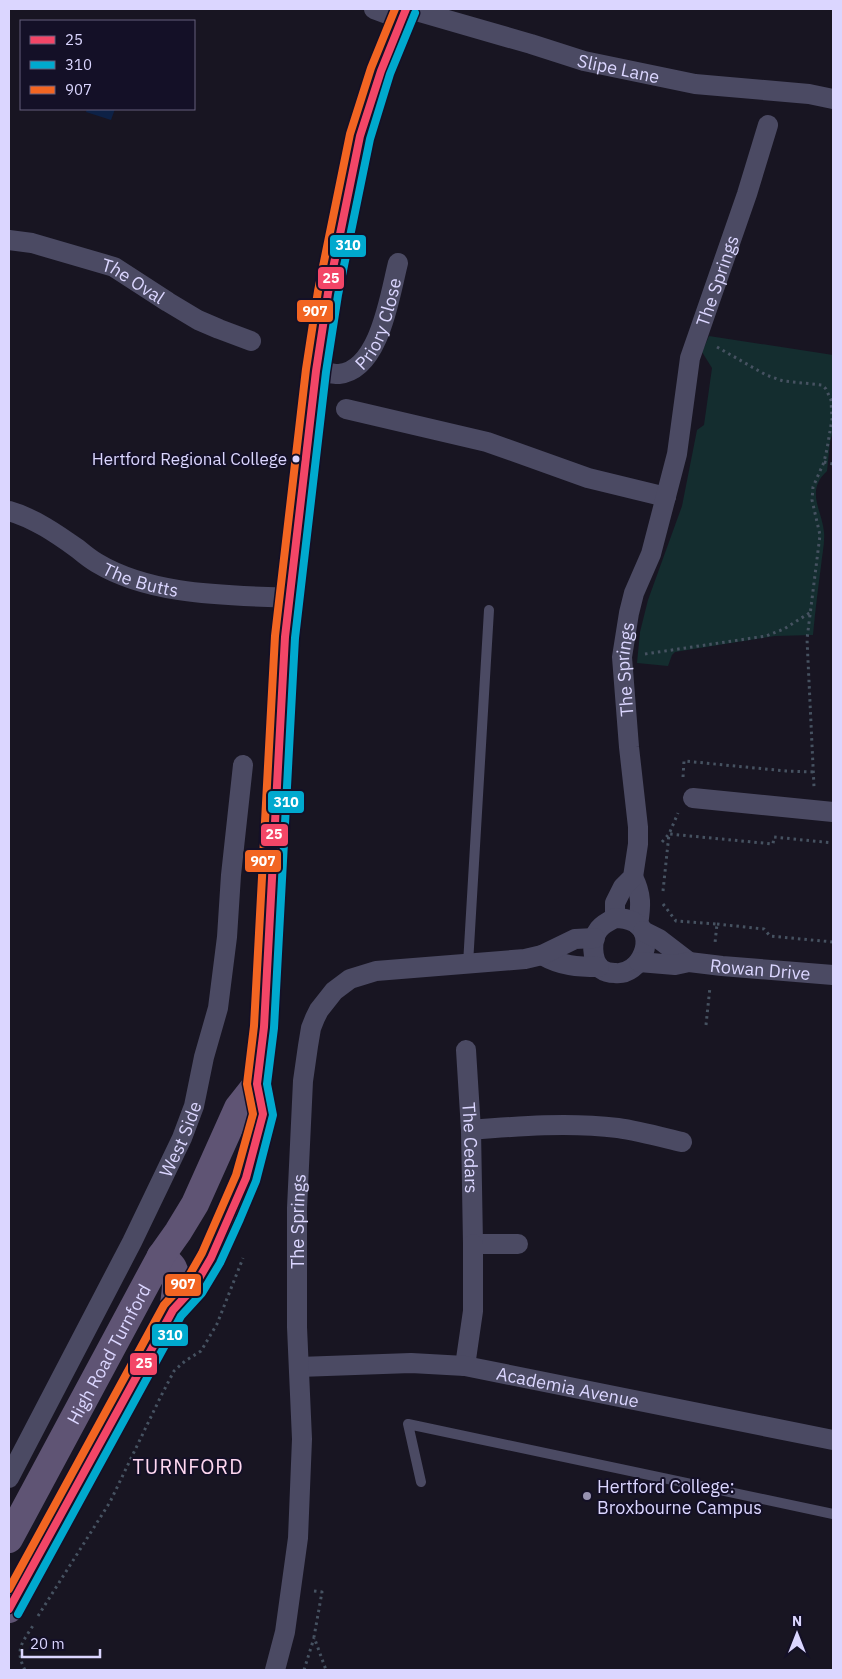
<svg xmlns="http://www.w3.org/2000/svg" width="842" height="1679" viewBox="0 0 842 1679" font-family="'IBM Plex Sans',sans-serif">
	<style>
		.green { fill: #142d2f }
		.water { fill: #0d2146 }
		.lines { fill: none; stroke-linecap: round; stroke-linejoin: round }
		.path { stroke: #465261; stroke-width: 3; stroke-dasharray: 2.5 4; stroke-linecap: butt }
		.service { stroke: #4b4a63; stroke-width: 10 }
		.minor { stroke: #4b4a63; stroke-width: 20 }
		.primary { stroke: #5f5474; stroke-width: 28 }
		.bus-1-casing { stroke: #141027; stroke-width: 11 }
		.bus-2-casing { stroke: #141027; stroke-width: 11 }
		.bus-3-casing { stroke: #141027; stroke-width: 11 }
		.bus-1 { stroke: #f34667; stroke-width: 8 }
		.bus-2 { stroke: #00a9ce; stroke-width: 8 }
		.bus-3 { stroke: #f26522; stroke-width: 8 }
		.bus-dot { fill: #dbd6ff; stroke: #141027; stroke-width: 2 }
		.poi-dot { fill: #9792b2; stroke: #141027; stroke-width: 2 }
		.labels { text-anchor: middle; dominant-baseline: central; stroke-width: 4; stroke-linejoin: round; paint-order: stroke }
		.bus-label { font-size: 17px; fill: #dbd6ff; stroke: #141027; text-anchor: end }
		.street-label { font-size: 18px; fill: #dbd6ff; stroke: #141027 }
		.poi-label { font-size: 18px; fill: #dbd6ff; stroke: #141027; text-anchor: start }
		.quarter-label { font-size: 20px; letter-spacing: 1px; fill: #ffd8f0; stroke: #141027 }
		.line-badge { stroke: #141027; stroke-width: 2 }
		.badge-label { font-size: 14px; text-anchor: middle; font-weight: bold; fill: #fff }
	</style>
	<rect width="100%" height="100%" fill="#181522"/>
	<path class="green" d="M709,336L833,355V431L830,442L827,471C805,491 822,510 824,532C825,543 822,555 821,566C818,589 815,612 813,635L775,636L675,652L672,655L668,666L637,663L640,632L648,600L682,506L697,430L704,425L712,368L702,352Z"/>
	<path class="water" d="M87,109H115L111,120L86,112Z"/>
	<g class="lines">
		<path class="path" d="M717,347L766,375L783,381L822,385L826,389L831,400L832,419L827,449L824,462L813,487L812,500L820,535L807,639L814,787
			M824,462L833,464
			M645,654L766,636L784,629L811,612
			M683,777L684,761L786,771L814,772
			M662,842L669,834L678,813
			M663,891L669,834L773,844L774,837L833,843
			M663,904L676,921L717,924L715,943
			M717,924L764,929L770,936L833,942
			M706,1025L710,987
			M314,1591L322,1592L314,1637L326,1670
			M38,1616L110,1502L161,1396L174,1371L185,1361L201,1351L217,1324L243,1258
			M25,1670C14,1649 23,1642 34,1624
			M304,1670L314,1638"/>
		<path class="service" d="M468,964L489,610
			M421,1482L408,1424L833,1514"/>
		<g class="minor">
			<path d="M374,9L401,19"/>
			<path id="s1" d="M409,9L531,44L584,61L695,84L809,94L833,99"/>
			<path id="s2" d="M9,240L32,243L114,267L168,302L198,320L219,329L251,341"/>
			<path id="s3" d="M316,371C323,372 332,374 339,374C380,370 390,294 398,263"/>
			<path d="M346,409L487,442L588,478L666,497"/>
			<path id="s4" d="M9,511C34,518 57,534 78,549C84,554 90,559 97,563C152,596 227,595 290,598"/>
			<path d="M693,798L833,812"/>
			<path d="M633,877C642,895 641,906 638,925"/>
			<path id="s5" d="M615,918V903L623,887L633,877L638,844V827L629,747L622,657L629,613L634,593L651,554L677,454L690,358L747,194L768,125"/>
			<path d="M615,918C621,918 628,919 634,922C658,935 641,976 615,973C610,973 605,972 601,969C591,960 591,939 599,929C603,924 609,921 615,918Z"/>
			<path d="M643,931L659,939L689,962"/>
			<path d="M542,955C561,966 578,967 599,967"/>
			<path id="s6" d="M639,962L675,965L689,962L722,966L833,975"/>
			<path id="s7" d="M466,1050L471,1130L473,1244H518"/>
			<path d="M471,1130C520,1126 569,1122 618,1128C639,1131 661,1137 682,1142"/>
			<path d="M465,1366L473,1311V1244"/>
			<path id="s8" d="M299,1367L411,1363L465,1366L833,1440"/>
			<path id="s9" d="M9,1478L132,1242L182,1138L194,1106L204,1057L218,1008L227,937L231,875L243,765"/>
			<path id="s10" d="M275,1670L285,1632L298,1538L302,1439L297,1327V1208L303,1081L308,1046L311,1028L315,1018L319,1010L334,991L350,979L376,971L525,959L542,955L575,939L595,938"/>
		</g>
		<g class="primary">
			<path d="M161,1256C165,1260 171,1264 173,1268C179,1280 175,1297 173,1310"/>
			<path id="s11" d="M9,1539L161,1256L178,1232L195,1204L238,1108L257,1084"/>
			<path d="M9,1609L173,1310L194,1287L211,1258L231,1215L246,1178L263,1114L257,1084L264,1027L285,637L316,371L328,293L360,136L381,71L406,9"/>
		</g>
		<g class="bus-1-casing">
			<path id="bus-1" d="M9,1609L173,1310L194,1287L211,1258L246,1178L263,1114L257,1084L264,1027L285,637L316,371L328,293L360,136L381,71L406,9"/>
		</g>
		<g class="bus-2-casing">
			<path id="bus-2" d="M18,1614L181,1316L202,1293L220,1263L240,1219L256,1181L273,1115L267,1084L274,1028L295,638L326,372L338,295L370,139L390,74L415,13"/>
		</g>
		<g class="bus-3-casing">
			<path id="bus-3" d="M9,1589L164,1305L186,1281L202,1253L236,1175L253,1114L247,1084L254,1026L275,636L306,369L318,291L350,134L371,68L395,9"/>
		</g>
		<use href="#bus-1" class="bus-1"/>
		<use href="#bus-2" class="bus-2"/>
		<use href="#bus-3" class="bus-3"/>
	</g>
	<circle class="bus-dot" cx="296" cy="459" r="4.5"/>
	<circle class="poi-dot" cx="587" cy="1496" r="5"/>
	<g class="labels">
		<g class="bus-label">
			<text x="287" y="459">Hertford Regional College</text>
		</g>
		<g class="street-label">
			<text stroke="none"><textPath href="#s1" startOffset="218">Slipe Lane</textPath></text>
			<text stroke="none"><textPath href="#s5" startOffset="658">The Springs</textPath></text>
			<text stroke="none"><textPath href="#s2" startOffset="132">The Oval</textPath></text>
			<text stroke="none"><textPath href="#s3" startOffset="92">Priory Close</textPath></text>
			<text stroke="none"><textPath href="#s4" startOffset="150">The Butts</textPath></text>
			<text stroke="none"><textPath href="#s5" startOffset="256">The Springs</textPath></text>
			<text stroke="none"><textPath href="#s6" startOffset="122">Rowan Drive</textPath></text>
			<text stroke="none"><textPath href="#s9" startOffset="380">West Side</textPath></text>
			<text stroke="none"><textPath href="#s7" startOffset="98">The Cedars</textPath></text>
			<text stroke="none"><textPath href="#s10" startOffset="451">The Springs</textPath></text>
			<text stroke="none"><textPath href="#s11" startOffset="210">High Road Turnford</textPath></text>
			<text stroke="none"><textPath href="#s8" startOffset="271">Academia Avenue</textPath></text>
		</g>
		<g class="poi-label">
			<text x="597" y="1486">Hertford College:<tspan x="597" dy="21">Broxbourne Campus</tspan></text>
		</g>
		<g class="quarter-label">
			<text x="188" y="1466">TURNFORD</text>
		</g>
	</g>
	<g class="line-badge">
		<rect x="329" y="234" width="38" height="24" rx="5" fill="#00a9ce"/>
		<rect x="317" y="266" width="28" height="24" rx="5" fill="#f34667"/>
		<rect x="296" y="299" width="38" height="24" rx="5" fill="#f26522"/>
		<rect x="267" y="790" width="38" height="24" rx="5" fill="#00a9ce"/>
		<rect x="260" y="823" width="29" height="24" rx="5" fill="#f34667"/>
		<rect x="244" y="849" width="38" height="24" rx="5" fill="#f26522"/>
		<rect x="164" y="1273" width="38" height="24" rx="5" fill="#f26522"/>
		<rect x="151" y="1323" width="38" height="24" rx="5" fill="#00a9ce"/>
		<rect x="129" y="1352" width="29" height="24" rx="5" fill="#f34667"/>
	</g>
	<g class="badge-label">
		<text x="348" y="250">310</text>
		<text x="331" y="283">25</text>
		<text x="315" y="316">907</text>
		<text x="286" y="807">310</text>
		<text x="274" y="839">25</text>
		<text x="263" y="866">907</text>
		<text x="183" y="1289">907</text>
		<text x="170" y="1340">310</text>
		<text x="144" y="1368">25</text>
	</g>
	<rect width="842" height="1679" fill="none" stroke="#dbd6ff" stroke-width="20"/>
	<rect x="20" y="20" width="175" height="90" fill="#141027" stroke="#645f7d"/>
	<rect x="30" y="36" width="25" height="8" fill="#f34667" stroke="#645f7d"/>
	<text x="65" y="45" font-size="15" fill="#dbd6ff">25</text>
	<rect x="30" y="61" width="25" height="8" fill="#00a9ce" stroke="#645f7d"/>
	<text x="65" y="70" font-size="15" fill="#dbd6ff">310</text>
	<rect x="30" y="86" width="25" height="8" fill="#f26522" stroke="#645f7d"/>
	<text x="65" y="95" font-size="15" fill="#dbd6ff">907</text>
	<g transform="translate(797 1634)" stroke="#141027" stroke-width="4" paint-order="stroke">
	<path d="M0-4L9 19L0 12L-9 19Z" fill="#dbd6ff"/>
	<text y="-8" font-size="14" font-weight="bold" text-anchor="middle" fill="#dbd6ff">N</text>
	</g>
	<path d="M22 1649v8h78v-8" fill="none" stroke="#dbd6ff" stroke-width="2.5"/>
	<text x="30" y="1649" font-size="15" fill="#dbd6ff" stroke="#141027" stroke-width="4" paint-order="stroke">20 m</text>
</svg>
